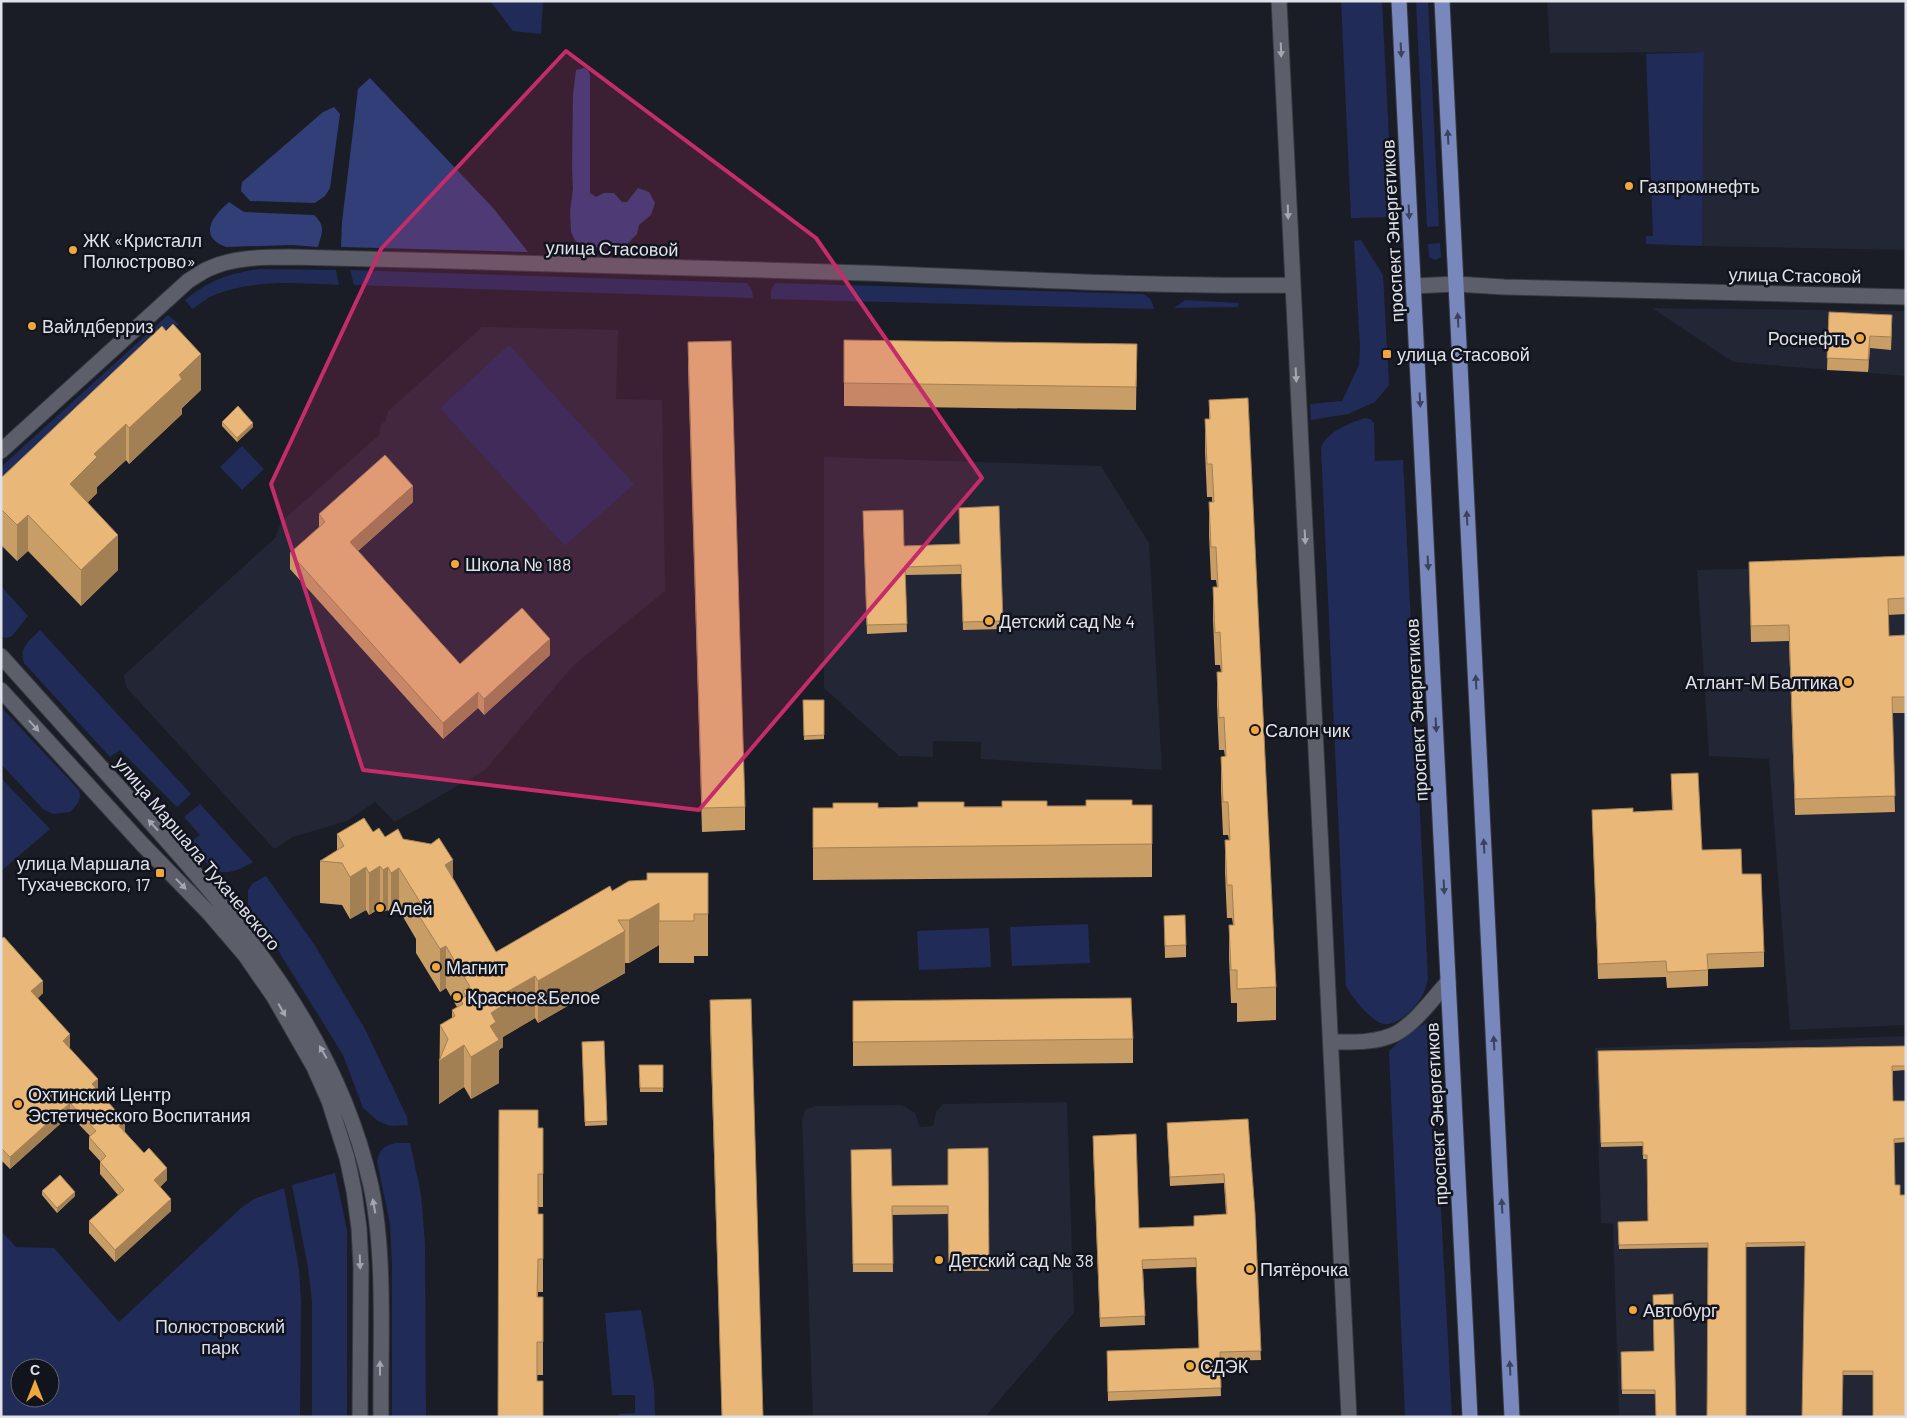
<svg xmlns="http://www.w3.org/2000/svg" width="1907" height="1418" viewBox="0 0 1907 1418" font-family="Barlow,sans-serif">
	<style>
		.built { fill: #222635 }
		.green { fill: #212b57; fill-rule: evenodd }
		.forest { fill: #313e78 }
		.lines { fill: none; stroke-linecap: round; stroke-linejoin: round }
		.minor-casing { stroke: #36373f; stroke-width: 17 }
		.major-casing { stroke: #36373f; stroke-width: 17 }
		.minor { stroke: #5c5f6a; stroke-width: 15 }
		.major { stroke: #7887bc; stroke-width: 15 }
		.wall { fill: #c89d66 }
		.shaded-wall { fill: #a38053 }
		.building { fill: #e9b777; stroke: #a38053 }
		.oneway { fill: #a4a7af }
		.oneway2 { fill: #3a425d }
		.marked { fill: #c52c69; fill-opacity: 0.2; stroke: #c52c69; stroke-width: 4; stroke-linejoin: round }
		.poi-dot { fill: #efa73e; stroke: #11141d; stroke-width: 2 }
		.labels { text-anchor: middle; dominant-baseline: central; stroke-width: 5; stroke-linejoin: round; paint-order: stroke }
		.poi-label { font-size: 18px; fill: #dfe2e8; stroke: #11141d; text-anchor: start }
		.street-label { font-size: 18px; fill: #dfe2e8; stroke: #11141d }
		.park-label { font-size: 18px; fill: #d8ddf0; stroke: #11141d }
	</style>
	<rect width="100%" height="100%" fill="#1a1d26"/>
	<path class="built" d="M1547,1H1906V250L1702,246L1704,52L1550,53Z
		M1652,308L1906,311V376L1733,362Z
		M482,327L618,330L616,399L662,400L665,591L573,666L485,770L395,822L375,802L347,821L293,837L274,849L126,687L124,675L275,538L281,522L379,435L381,424L385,422L388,411Z
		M824,457L1101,466L1149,543L1162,770L981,759V742L933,741V757L899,756L824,688Z
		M1906,565V1025L1790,1030L1769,759L1709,756L1697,570Z
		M1906,1036V1417H1619L1613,1224L1601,1223L1595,1048Z
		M1067,1102L1074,1313L985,1417H813L802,1120L805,1110L815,1106L902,1105L915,1113L920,1127L933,1126L936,1112L943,1104Z"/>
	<path class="green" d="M490,1H543L541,34L513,31Z
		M1341,1H1382L1393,217L1351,218Z
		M1416,1H1428L1439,226L1427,227Z
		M1704,52L1702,246L1646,244V236H1653L1646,54Z
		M1361,240L1383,275L1389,385L1375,402L1348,414L1311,420L1310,404L1342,401L1359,365L1360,347L1354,241Z
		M1440,243L1441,257L1435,260L1429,257L1428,244Z
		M259,269L336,270L339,285C296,283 252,279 212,296C205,299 199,305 192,309L185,300C212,279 225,275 259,269Z
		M350,270L747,283L752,290L753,298L354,285Z
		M775,283L1143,294C1151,298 1152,301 1154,309L771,299V290Z
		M1185,300L1239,303L1238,307L1174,308Z
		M168,315L179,324L1,486V467Z
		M509,345L634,484L565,546L440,408Z
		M1365,418L1370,419L1374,423L1375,461L1403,460L1428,979C1426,985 1425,992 1421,998C1414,1009 1396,1029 1380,1023C1369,1018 1351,996 1346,986L1321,448C1326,432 1350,423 1365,418Z
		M242,446L264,469L242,490L220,467Z
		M1,586L28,616L12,636L6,638L1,636Z
		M40,630L191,794L177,807L120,750L110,757L24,663C18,648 30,640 40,630Z
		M1,707L79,790C82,800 77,805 70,812L53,814L43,809L1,764Z
		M1,778L50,829L1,871Z
		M200,804L253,862C218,883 212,869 189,843L200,835L184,817Z
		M266,876L314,944L365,1029L407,1117L408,1125L390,1126L378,1121L363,1108L343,1055L271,939L248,908V890L253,883Z
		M1088,924L1090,963L1012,966L1010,927Z
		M989,928L991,967L919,970L917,931Z
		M1431,1021L1452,1417H1405L1389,1051C1403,1038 1414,1028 1431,1021Z
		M395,1143H410L421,1194L425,1244L426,1417H392V1265L390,1224L377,1161C380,1149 384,1146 395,1143Z
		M335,1173L347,1230V1417H312V1301L308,1267L292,1185Z
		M284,1188L299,1269L301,1302L300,1417H1V1231L16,1247L54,1248L119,1322L241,1208L254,1199ZM20,1368H50V1398H20Z
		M641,1310L654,1387L655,1417H620L619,1414L635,1413V1395H612L605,1313Z"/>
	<path class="forest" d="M584,68L588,70L590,75V193L596,197L604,193H614L622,202H627L638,188L649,192L655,203L651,215L639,225L637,234L626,245L588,248L576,242L571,232L570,211L573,189L572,168L573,94L576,70Z
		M370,78L494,209L528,252L341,247L342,222L358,89Z
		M334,107L340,114L330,188L325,196L315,203L250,201L241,191L242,182L323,112Z
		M229,202L244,212L314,215C326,226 322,232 318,247L292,245L226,247C197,236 213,216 229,202Z"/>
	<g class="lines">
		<g class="minor-casing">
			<path id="minor" d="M1279,1C1299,473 1329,945 1349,1417
				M1413,286L1456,284L1504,287L1906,297
				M1,451L188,281C195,277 201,272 208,269C233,257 265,257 291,257C482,262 673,266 864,273C1006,278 1149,287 1291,285
				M1,656C49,709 96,762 144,815C244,927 337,1035 371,1186C386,1258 380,1343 381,1417
				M1,690L142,844L209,913L245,955L274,997L314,1067L329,1101L347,1158L354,1191L359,1228L361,1266L360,1417
				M1333,1042C1353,1042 1376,1043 1395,1034C1416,1023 1432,999 1448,982"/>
		</g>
		<g class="major-casing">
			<path id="major" d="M1399,1L1470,1417
				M1442,1L1512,1417"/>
		</g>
		<use href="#minor" class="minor"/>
		<use href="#major" class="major"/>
	</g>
	<path class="wall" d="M1829,312L1892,327L1891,350L1870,348L1868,372L1827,370Z
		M688,342L745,807V830L702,832L688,366Z
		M1137,344L1136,410L844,406V383Z
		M201,390L182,408V414L129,464L126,460L97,487V493L88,502L118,570L81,606L28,551L17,561L1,545V478Z
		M1209,400L1276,987V1020L1237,1022V1003H1231L1229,958V925H1233L1232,918H1227L1225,873V840H1229L1228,835H1223L1221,790V757H1225L1224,750H1219L1217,705V672H1221L1220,665H1215L1213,620V587H1217L1216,580H1211L1209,535V502H1212V497H1207L1205,452V419H1209Z
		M222,422L253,427L237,442L222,426Z
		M413,502L358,551L460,664L550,655L484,715L478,708L443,739L290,569V553L319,528V514Z
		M863,511L904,546L960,544L1003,621V629L963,630L961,574L905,575L907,632L867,634Z
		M1906,556V614L1888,615L1889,636L1906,635V713H1892L1895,812L1795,815L1789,641L1751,642L1749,562Z
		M803,700H824V739L804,740Z
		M1671,774L1702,850L1742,874L1764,952V967L1708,969V986L1667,988L1666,977L1598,979L1592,810L1633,812L1672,810Z
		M1152,805V877L813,880V808Z
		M373,832L385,837L403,839L453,878L496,952L612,891L647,880L708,873V956H694V963H659V945L629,963H625V973L538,1023L535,1018L503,1037V1047L499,1050V1083L471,1099L464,1087L439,1104L440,1025L452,1018V1010L457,1007L446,988L440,992L416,953V939L399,910L391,915L388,910L383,912L380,908L369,915L366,910L350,919L342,905L320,903V861L337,851V834Z
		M1164,916L1186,945V957L1165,958Z
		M1,939L43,993L38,998L70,1047L69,1048L125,1132L167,1180L160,1187L171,1211L115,1262L89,1233V1221L118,1195L100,1174V1161L89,1149V1137L90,1136L70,1115L10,1169L2,1161L1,1162Z
		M710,1000L763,1417H722L710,1024Z
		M853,1001L1133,1039V1063L853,1066Z
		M604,1041L607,1125L585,1126L582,1042Z
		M1906,1046V1070L1893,1071V1101H1906V1142L1894,1143L1873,1375H1843L1805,1246L1619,1249L1618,1222L1648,1221L1647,1159H1643V1146L1601,1147L1598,1051Z
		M639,1065H663V1092H640Z
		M499,1110H538V1128H543V1207H538V1214H543V1292H538V1297H543V1375H537V1381H543V1417H498Z
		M1248,1119L1261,1360L1220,1361L1221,1396L1108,1401L1107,1360L1199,1348L1196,1267L1143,1269L1145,1325L1100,1327L1093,1145L1139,1228L1194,1226L1226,1215L1224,1183L1170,1186L1167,1123Z
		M988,1148L989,1271H949L948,1214L892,1215L893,1272H853L851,1150L892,1186L948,1185Z
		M42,1191L75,1196L57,1213L42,1195Z
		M1654,1351L1655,1394H1622L1621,1352Z"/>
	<path class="shaded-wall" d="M1870,336V348L1868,372V360Z
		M201,354V390L182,408V414L129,464V428L179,375Z
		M253,423V427L237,442V438Z
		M126,424V460L97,487V493L70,519V484L94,454Z
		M413,486V502L350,558V542Z
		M28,515V551L17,561V525Z
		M118,535V570L81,606V570Z
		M550,639V655L484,715V699Z
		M478,692V708L443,739V723Z
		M453,860V902L445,865Z
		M380,866V908L369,915V873Z
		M366,867V910L350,919V877Z
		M388,867V910L383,912V870Z
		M399,868V910L391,915V873Z
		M659,903V945L629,963V920Z
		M625,931V973L538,1023V981Z
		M446,946V988L440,992V949Z
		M535,976V1018L503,1037V1047L499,1050V1083L471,1099V1057L490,1026L491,1013L498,997Z
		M43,981V993L31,1004V991Z
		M70,1034V1047L63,1053V1041Z
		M464,1045V1087L439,1104V1061Z
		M98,1079V1091L92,1084Z
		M70,1103V1115L10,1169V1157Z
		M125,1121V1133L119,1126Z
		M1,1149H2V1161L1,1162Z
		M167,1168V1180L154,1193V1180Z
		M75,1192V1196L57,1213V1208Z
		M171,1199V1211L115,1262V1250Z"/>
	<path class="building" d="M1829,312L1892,315L1891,337L1870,336L1868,360L1827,358Z
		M173,324L201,354L179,375L182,379L129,428L126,424L94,454L97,457L70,484L118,535L81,570L28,515L17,525L1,509V478L162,326L166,331Z
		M844,340L1137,344L1136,387L844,383Z
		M731,341L745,807L702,808L688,342Z
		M1248,398L1276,987L1237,989V970H1231L1229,925H1234L1232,885H1227L1225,840H1230L1228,802H1223L1221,757L1226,756L1224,717L1219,718L1217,672H1222L1220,632L1215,633L1213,587H1218L1216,547H1211L1209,502H1214L1212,464H1207L1205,419H1210L1209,400Z
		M238,406L253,423L237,438L222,422Z
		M385,455L413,486L350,542L460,664L522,608L550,639L484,699L478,692L443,723L290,553L325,522L319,514Z
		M999,506L1003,621L963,622L961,565L905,567L907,624L867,625L863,511L903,510L904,546L960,544L959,508Z
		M1906,556V598L1888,599L1889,636L1906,635V697H1892L1895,796L1795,799L1789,625L1751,626L1749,562Z
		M803,700H824V735L804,736Z
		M1698,773L1702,850L1741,849L1742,874H1761L1764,952L1707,954L1708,970L1667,972L1666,961L1598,964L1592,810L1633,808V812L1673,810L1671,774Z
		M1086,800H1132V805H1152V844L813,848V808H833V803H878V808L918,807V802H964V807H1002V801H1047V806H1086Z
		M364,818L373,832L379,828L385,837L398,829L403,839L431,844L439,838L453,860L445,865L496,952L610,886L612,891L629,881L647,880V873H708V914H694V921H659V903L629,920H618L625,931L538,981L535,976L498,997L503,1005L491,1013L496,1022L490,1026L499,1040L471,1057L464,1045L439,1061L448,1039L440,1025L455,1016L452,1010L463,1004L460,999L466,996L463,991L470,987L446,946L440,949L416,911L423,907L399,868L391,873L388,867L383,870L380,866L369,873L366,867L350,877L342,863L320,861L344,846L337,834Z
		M1185,915L1186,945L1165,946L1164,916Z
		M4,937L43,981L31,991L70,1034L63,1041L98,1079L92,1084L125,1121L119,1126L144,1153L149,1148L167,1168L154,1180L171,1199L115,1250L89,1221L124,1190L100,1162L106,1156L89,1137L96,1131L70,1103L10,1157L2,1149H1V939Z
		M1131,998L1133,1039L853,1042V1001Z
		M751,999L763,1417H722L710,1000Z
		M604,1041L607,1121L585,1122L582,1042Z
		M1906,1046V1066H1892L1893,1101H1906V1138L1894,1139L1895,1185H1900V1195H1906V1417H1873V1371H1843L1842,1417H1802L1805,1242L1746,1243V1417H1707L1708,1243L1619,1245L1618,1222L1648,1221L1647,1155H1643V1142L1601,1143L1598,1051Z
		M639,1065H663V1088H640Z
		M499,1110H538V1128H543V1174H538V1214H543V1259H538L537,1297H543V1342H537V1381H543V1417H498Z
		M1248,1119L1255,1213L1261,1351L1220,1352L1221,1388L1108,1392L1107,1351L1199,1348L1196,1258L1142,1260L1145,1316L1100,1318L1093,1136L1136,1134L1139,1228L1194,1226V1216L1227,1214L1224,1174L1170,1177L1167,1123Z
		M988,1148L989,1263H949L948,1206H892L893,1264H853L851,1150L891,1149L892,1186L948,1185V1149Z
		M60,1175L75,1192L57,1208L42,1191Z
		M1673,1294L1676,1417H1656L1655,1390H1622L1621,1352L1654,1351L1653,1295Z"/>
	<defs><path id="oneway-solid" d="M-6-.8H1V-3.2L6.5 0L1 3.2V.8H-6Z" transform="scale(1.25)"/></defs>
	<g class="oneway">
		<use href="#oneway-solid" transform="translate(1281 50) rotate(88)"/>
		<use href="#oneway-solid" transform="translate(1288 212) rotate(88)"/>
		<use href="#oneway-solid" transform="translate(1296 375) rotate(87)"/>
		<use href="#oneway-solid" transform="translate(1305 537) rotate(87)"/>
		<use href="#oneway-solid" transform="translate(34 726) rotate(48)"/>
		<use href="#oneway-solid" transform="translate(153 825) rotate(-132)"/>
		<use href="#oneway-solid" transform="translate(181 884) rotate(46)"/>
		<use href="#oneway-solid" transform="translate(282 1010) rotate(60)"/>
		<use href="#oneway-solid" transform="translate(323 1052) rotate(-120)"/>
		<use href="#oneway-solid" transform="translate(374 1206) rotate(-100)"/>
		<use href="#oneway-solid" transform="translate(360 1262) rotate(88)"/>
		<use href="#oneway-solid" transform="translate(380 1368) rotate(-90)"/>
	</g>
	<g class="oneway2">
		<use href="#oneway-solid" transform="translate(1401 50) rotate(87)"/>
		<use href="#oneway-solid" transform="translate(1448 137) rotate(-93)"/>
		<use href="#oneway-solid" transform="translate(1409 212) rotate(87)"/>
		<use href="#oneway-solid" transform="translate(1458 320) rotate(-93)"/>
		<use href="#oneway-solid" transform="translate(1420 400) rotate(87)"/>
		<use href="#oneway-solid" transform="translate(1467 518) rotate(-93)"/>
		<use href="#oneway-solid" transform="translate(1428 563) rotate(87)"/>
		<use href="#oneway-solid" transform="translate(1476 682) rotate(-93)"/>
		<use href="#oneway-solid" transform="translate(1436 725) rotate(87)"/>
		<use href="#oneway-solid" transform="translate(1484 846) rotate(-93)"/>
		<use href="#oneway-solid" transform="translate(1444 887) rotate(87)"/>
		<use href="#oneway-solid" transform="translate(1494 1043) rotate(-93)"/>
		<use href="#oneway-solid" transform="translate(1502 1206) rotate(-93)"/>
		<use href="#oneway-solid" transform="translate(1510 1368) rotate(-93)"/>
	</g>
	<path class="marked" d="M566,51L816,238L982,478L699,810L363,770L271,484L381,249Z"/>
	<g class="poi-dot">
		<circle cx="1629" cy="186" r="5"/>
		<circle cx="73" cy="250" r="5"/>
		<circle cx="32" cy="326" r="5"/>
		<circle cx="1860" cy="338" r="5"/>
		<rect x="1382" y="349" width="10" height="10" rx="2.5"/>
		<circle cx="455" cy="564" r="5"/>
		<circle cx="989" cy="621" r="5"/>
		<circle cx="1848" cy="682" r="5"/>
		<circle cx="1255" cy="730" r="5"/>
		<rect x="155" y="868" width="10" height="10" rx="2.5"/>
		<circle cx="380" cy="908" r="5"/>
		<circle cx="436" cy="967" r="5"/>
		<circle cx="457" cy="997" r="5"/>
		<circle cx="18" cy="1104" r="5"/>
		<circle cx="939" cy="1260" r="5"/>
		<circle cx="1250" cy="1269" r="5"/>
		<circle cx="1633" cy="1310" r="5"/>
		<circle cx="1190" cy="1366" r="5"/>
	</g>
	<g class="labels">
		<g class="poi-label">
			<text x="1639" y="186">Газпромнефть</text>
			<text x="83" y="240">ЖК «Кристалл<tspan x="83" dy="21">Полюстрово»</tspan></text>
			<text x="42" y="326">Вайлдберриз</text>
			<text x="1850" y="338" text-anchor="end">Роснефть</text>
			<text x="1397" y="354">улица Стасовой</text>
			<text x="465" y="564">Школа № 188</text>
			<text x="999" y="621">Детский сад № 4</text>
			<text x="1838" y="682" text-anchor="end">Атлант-М Балтика</text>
			<text x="1265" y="730">Салон чик</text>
			<text x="150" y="863" text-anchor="end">улица Маршала<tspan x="150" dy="21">Тухачевского, 17</tspan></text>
			<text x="390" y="908">Алей</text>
			<text x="446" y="967">Магнит</text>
			<text x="467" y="997">Красное&amp;Белое</text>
			<text x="28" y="1094">Охтинский Центр<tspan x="28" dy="21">Эстетического Воспитания</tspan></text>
			<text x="949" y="1260">Детский сад № 38</text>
			<text x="1260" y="1269">Пятёрочка</text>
			<text x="1643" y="1310">Автобург</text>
			<text x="1200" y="1366">СДЭК</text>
		</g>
		<g class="street-label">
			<text transform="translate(1392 231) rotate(-93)">проспект Энергетиков</text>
			<text transform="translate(612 248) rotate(1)">улица Стасовой</text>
			<text transform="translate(1795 275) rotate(1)">улица Стасовой</text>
			<text transform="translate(1416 710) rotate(-93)">проспект Энергетиков</text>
			<text transform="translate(198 853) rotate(50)">улица Маршала Тухачевского</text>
			<text transform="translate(1436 1114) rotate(-93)">проспект Энергетиков</text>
		</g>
		<g class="park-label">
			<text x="220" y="1326">Полюстровский<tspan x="220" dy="21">парк</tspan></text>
		</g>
	</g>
	<rect width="1907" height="1418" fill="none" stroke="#dfe2e8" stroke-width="5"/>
	<g transform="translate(35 1383)"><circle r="24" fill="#11141d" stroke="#63666e"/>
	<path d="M0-4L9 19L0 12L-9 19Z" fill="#efa73e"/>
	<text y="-8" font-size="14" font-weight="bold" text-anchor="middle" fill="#dfe2e8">С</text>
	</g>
</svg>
